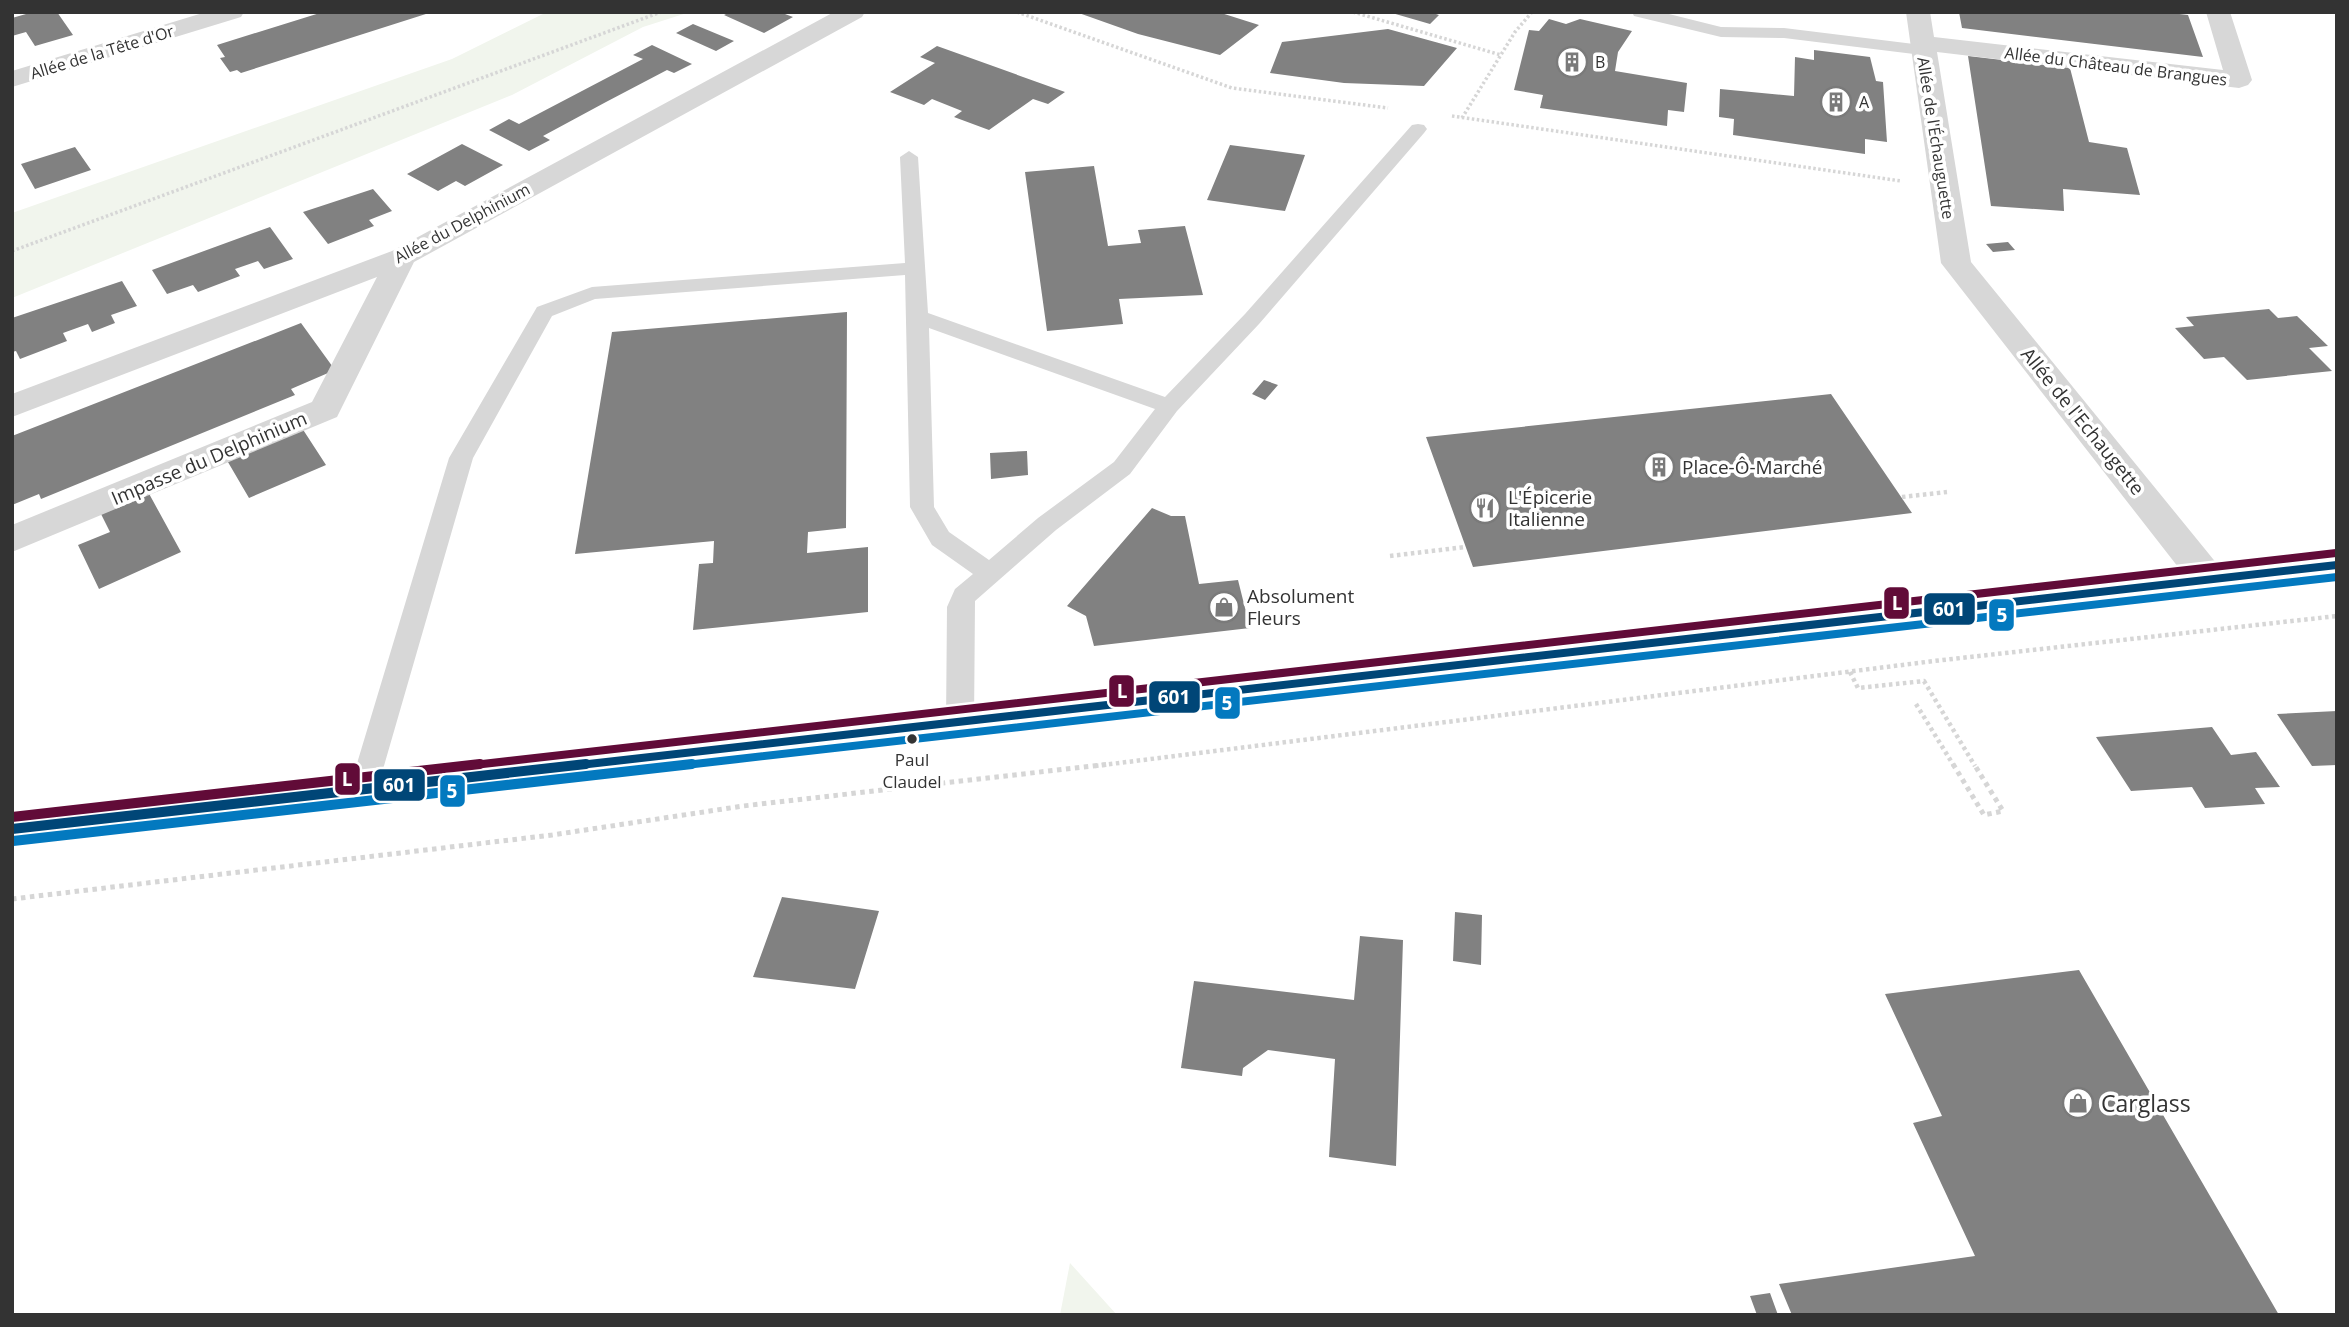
<svg xmlns="http://www.w3.org/2000/svg" width="2349" height="1327" viewBox="0 0 2349 1327" font-family="'Open Sans',sans-serif">
	<style>
		.green { fill: #f1f5ed }
		.building { fill: #818181 }
		.lines { fill: none; stroke-linecap: round; stroke-linejoin: round }
		.path-far2 { stroke: #d6d6d6; stroke-width: 3.5; stroke-dasharray: 2.5 2.5; stroke-linecap: butt }
		.path-far1 { stroke: #d6d6d6; stroke-width: 4.5; stroke-dasharray: 3.5 3.5; stroke-linecap: butt }
		.path { stroke: #d6d6d6; stroke-width: 5; stroke-dasharray: 4.5 4.5; stroke-linecap: butt }
		.lane { fill: #d7d7d7; fill-rule: evenodd }
		.street { fill: #d7d7d7; fill-rule: evenodd }
		.secondary { fill: #d0d0d0; fill-rule: evenodd }
		.bus-1-far1-casing { stroke: #fff; stroke-width: 13 }
		.bus-1-casing { stroke: #fff; stroke-width: 16 }
		.bus-2-far1-casing { stroke: #fff; stroke-width: 13 }
		.bus-2-casing { stroke: #fff; stroke-width: 16 }
		.bus-3-far1-casing { stroke: #fff; stroke-width: 13 }
		.bus-3-casing { stroke: #fff; stroke-width: 16 }
		.bus-1-far1 { stroke: #004677; stroke-width: 8 }
		.bus-1 { stroke: #004677; stroke-width: 10 }
		.bus-2-far1 { stroke: #0379bf; stroke-width: 8 }
		.bus-2 { stroke: #0379bf; stroke-width: 10 }
		.bus-3-far1 { stroke: #610b38; stroke-width: 8 }
		.bus-3 { stroke: #610b38; stroke-width: 10 }
		.bus-dot { fill: #333; stroke: #fff; stroke-width: 2.5 }
		.labels { text-anchor: middle; dominant-baseline: central; stroke-width: 7; stroke-linejoin: round; paint-order: stroke }
		.far-street-label { font-size: 16px; fill: #333; stroke: #fff }
		.far-poi-label { font-size: 16px; fill: #333; stroke: #fff; text-anchor: start }
		.bus-label { font-size: 17px; fill: #333; stroke: #fff }
		.street-label { font-size: 19px; fill: #333; stroke: #fff }
		.poi-label { font-size: 19px; fill: #333; stroke: #fff; text-anchor: start }
		.near-poi-label { font-size: 23px; fill: #333; stroke: #fff; text-anchor: start }
		.line-badge { stroke: #fff; stroke-width: 2.5 }
		.badge-label { font-size: 19px; text-anchor: middle; font-weight: bold; fill: #fff }
	</style>
	<rect width="100%" height="100%" fill="#fff"/>
	<path class="green" d="M547,12H690L643,27L512,95L12,298V213L452,59Z
		M1070,1263L1117,1315H1060Z"/>
	<path class="building" d="M33,12H57L73,35L35,46L26,32L12,36V18Z
		M323,12L429,13L241,73L237,70L230,72L220,58L225,57L217,45Z
		M730,12H787L785,14L793,17L764,33L724,15Z
		M1076,12H1218L1259,25L1220,55L1138,34Z
		M1430,12L1439,15L1430,24L1392,13Z
		M1959,12H2162L2188,15L2203,57L1962,28Z
		M1549,19L1566,24L1580,19L1632,31L1618,52L1615,71L1687,83L1684,112L1668,110L1667,126L1540,108L1543,95L1514,90L1529,30L1539,31Z
		M693,24L734,41L716,51L676,33Z
		M1388,29L1457,48L1424,86L1344,83L1270,73L1282,42Z
		M652,45L692,64L674,73L667,70L606,102L543,136L550,140L529,151L489,130L509,119L519,124L643,59L633,55Z
		M937,46L951,51L1065,92L1048,104L1033,99L989,130L954,117L962,111L932,99L924,105L890,92L935,63L920,57Z
		M1814,50L1870,57L1876,81L1883,82L1887,142L1865,139V154L1733,135L1734,119L1719,117L1720,89L1794,96L1795,57L1814,60Z
		M1968,56L2070,68L2089,142L2127,148L2140,195L2063,189L2064,211L1991,206Z
		M462,144L503,165L465,186L456,181L438,191L407,174Z
		M1230,145L1305,155L1285,211L1207,200Z
		M75,147L91,170L35,189L21,164Z
		M1094,166L1108,246L1141,243L1138,230L1185,226L1203,295L1119,299L1123,324L1047,331L1025,172Z
		M373,189L392,211L369,220L374,226L328,244L303,212Z
		M270,227L293,259L264,269L258,261L235,269L240,276L198,292L193,285L167,294L152,270Z
		M2008,242L2015,250L1993,252L1986,244Z
		M122,281L137,306L111,315L115,323L92,332L88,324L63,333L67,341L20,359L16,351L12,352V318Z
		M2269,309L2278,318L2297,316L2328,346L2309,348L2332,371L2247,380L2224,357L2204,359L2175,328L2194,326L2186,317Z
		M847,312L846,528L808,532L807,553L868,547V612L693,630L699,564L713,563L714,541L575,554L612,332Z
		M301,323L335,370L291,389L295,395L41,499L39,494L12,505V436Z
		M1264,380L1278,385L1265,400L1252,394Z
		M1831,394L1912,513L1473,567L1426,437Z
		M300,425L326,465L249,498L225,457Z
		M1027,451L1028,475L991,479L990,453Z
		M147,490L181,552L99,589L78,545L110,532L99,510Z
		M1152,508L1171,516H1185L1199,584L1238,580L1250,628L1094,646L1086,616L1067,606Z
		M2337,711V765L2312,766L2277,714Z
		M2212,727L2231,755L2256,752L2280,787L2255,788L2265,804L2205,808L2192,787L2131,791L2096,737Z
		M782,897L879,911L855,989L753,977Z
		M1455,912L1482,915L1481,965L1453,961Z
		M1360,936L1403,940L1396,1166L1329,1157L1335,1059L1268,1050L1243,1068L1242,1076L1181,1068L1194,981L1354,1000Z
		M2079,970L2279,1315H1792L1779,1284L1975,1256L1913,1123L1942,1116L1885,994Z
		M1770,1293L1778,1315H1757L1750,1296Z"/>
	<g class="lines">
		<path class="path-far2" d="M1017,12L1232,88L1388,108
			M1353,12L1501,55
			M1452,116L1901,181
			M1462,118L1515,32L1532,12
			M12,251L661,12"/>
		<path class="path-far1" d="M1902,497L1947,492
			M1390,556L1465,547
			M1850,672L1858,688L1924,681L1975,766
			M1916,704L1954,766
			M1095,766L1934,661L2337,616"/>
		<path class="path" d="M1953,764L1984,815L2003,811L1974,764
			M12,899L552,835L743,806L1110,764"/>
		<path class="lane" d="M1632,12H1661L1721,27L1784,28L1922,45L1931,50L1922,55L1784,38L1721,37L1634,16Z
			M1418,124L1424,125L1427,129L1424,133L1259,324L1177,411L1130,474L1056,530L975,601L974,723L970,731L960,734L950,731L946,723L947,607L955,589L973,574L932,545L910,507L905,275L595,299L552,316L473,458L377,790L373,798L363,802L353,798L349,790L449,458L537,307L592,287L905,263L900,157L909,151L918,157L928,313L1165,397L1245,314L1412,125ZM929,328L1155,409L1114,462L1038,518L989,560L949,532L934,507Z"/>
		<path class="street" d="M206,12H244L241,17L12,87V71Z
			M834,12H865L862,17L414,262L337,417L12,552V525L312,402L377,277L12,417V394L392,251Z
			M1906,12H1930L1934,37L2223,70L2206,12H2230L2252,80L2248,85L2239,88L1937,52L1971,262L2222,570L2227,580L2222,590L2209,594L2196,590L1941,263Z"/>
		<path class="secondary" d="M2337,552V578L12,847V811Z"/>
		<g class="bus-1-far1-casing">
			<path id="bus-1-far1" d="M571,766L2337,565"/>
		</g>
		<g class="bus-1-casing">
			<path id="bus-1" d="M12,829L586,764"/>
		</g>
		<g class="bus-2-far1-casing">
			<path id="bus-2-far1" d="M677,766L2337,577"/>
		</g>
		<g class="bus-2-casing">
			<path id="bus-2" d="M13,841L692,764"/>
		</g>
		<g class="bus-3-far1-casing">
			<path id="bus-3-far1" d="M465,766L2336,553"/>
		</g>
		<g class="bus-3-casing">
			<path id="bus-3" d="M12,817L480,764"/>
		</g>
		<use href="#bus-1-far1" class="bus-1-far1"/>
		<use href="#bus-1" class="bus-1"/>
		<use href="#bus-2-far1" class="bus-2-far1"/>
		<use href="#bus-2" class="bus-2"/>
		<use href="#bus-3-far1" class="bus-3-far1"/>
		<use href="#bus-3" class="bus-3"/>
	</g>
	<defs>
		<g id="building-ring" transform="scale(1.575)"><circle r="9.5" fill="#fff" stroke="#7a7a7a" stroke-width="1.5"/><path d="M-4-6H4V6H1V3H-1V6H-4ZM-2.5-4.3h1.7v1.8h-1.7ZM.8-4.3h1.7v1.8H.8ZM-2.5-1h1.7V.8h-1.7ZM.8-1h1.7V.8H.8Z" fill="#7a7a7a"/></g>
		<g id="restaurant-ring" transform="scale(1.575)"><circle r="9.5" fill="#fff" stroke="#7a7a7a" stroke-width="1.5"/><path d="M-5-6h1v4h1v-4h1v4h1v-4h1v5L-1.5 .5V6h-2V.5L-5-1ZM5-6V6H3V1.5H1.5Q1.5-4 5-6Z" fill="#7a7a7a"/></g>
		<g id="shop-ring" transform="scale(1.575)"><circle r="9.5" fill="#fff" stroke="#7a7a7a" stroke-width="1.5"/><path d="M-5-2.5h2.3a2.7 3.5 0 0 1 5.4 0H5L5.5 6h-11ZM-1.5-2.5h3a1.5 2.3 0 0 0-3 0Z" fill="#7a7a7a"/></g>
	</defs>
	<g fill-rule="evenodd">
		<use href="#building-ring" x="1572" y="62"/>
		<use href="#building-ring" x="1836" y="102"/>
		<use href="#building-ring" x="1659" y="467"/>
		<use href="#restaurant-ring" x="1485" y="508"/>
		<use href="#shop-ring" x="1224" y="607"/>
		<use href="#shop-ring" x="2078" y="1103"/>
	</g>
	<circle class="bus-dot" cx="912" cy="739" r="6"/>
	<g class="labels">
		<g class="far-street-label">
			<text transform="translate(102 52) rotate(-17)">Allée de la Tête d'Or</text>
			<text transform="translate(2116 66) rotate(7)">Allée du Château de Brangues</text>
			<text transform="translate(1936 138) rotate(81)">Allée de l'Échauguette</text>
			<text transform="translate(462 223) rotate(-28)">Allée du Delphinium</text>
		</g>
		<g class="far-poi-label">
			<text x="1595" y="62">B</text>
			<text x="1859" y="102">A</text>
		</g>
		<g class="bus-label">
			<text x="912" y="759">Paul<tspan x="912" dy="22">Claudel</tspan></text>
		</g>
		<g class="street-label">
			<text transform="translate(2083 421) rotate(51)">Allée de l'Echaugette</text>
			<text transform="translate(209 458) rotate(-23)">Impasse du Delphinium</text>
		</g>
		<g class="poi-label">
			<text x="1682" y="467">Place-Ô-Marché</text>
			<text x="1508" y="497">L'Épicerie<tspan x="1508" dy="22">Italienne</tspan></text>
			<text x="1247" y="596">Absolument<tspan x="1247" dy="22">Fleurs</tspan></text>
		</g>
		<g class="near-poi-label">
			<text x="2101" y="1103">Carglass</text>
		</g>
	</g>
	<g class="line-badge">
		<rect x="1883" y="586" width="27" height="34" rx="7" fill="#610b38"/>
		<rect x="1923" y="592" width="53" height="34" rx="7" fill="#004677"/>
		<rect x="1988" y="598" width="27" height="34" rx="7" fill="#0379bf"/>
		<rect x="1108" y="674" width="27" height="34" rx="7" fill="#610b38"/>
		<rect x="1148" y="680" width="53" height="34" rx="7" fill="#004677"/>
		<rect x="1214" y="686" width="27" height="34" rx="7" fill="#0379bf"/>
		<rect x="334" y="762" width="27" height="34" rx="7" fill="#610b38"/>
		<rect x="373" y="768" width="53" height="34" rx="7" fill="#004677"/>
		<rect x="439" y="774" width="27" height="34" rx="7" fill="#0379bf"/>
	</g>
	<g class="badge-label">
		<text x="1897" y="610">L</text>
		<text x="1949" y="616">601</text>
		<text x="2002" y="622">5</text>
		<text x="1122" y="698">L</text>
		<text x="1174" y="704">601</text>
		<text x="1227" y="710">5</text>
		<text x="347" y="786">L</text>
		<text x="399" y="792">601</text>
		<text x="452" y="798">5</text>
	</g>
	<rect width="2349" height="1327" fill="none" stroke="#333333" stroke-width="28"/>
</svg>
